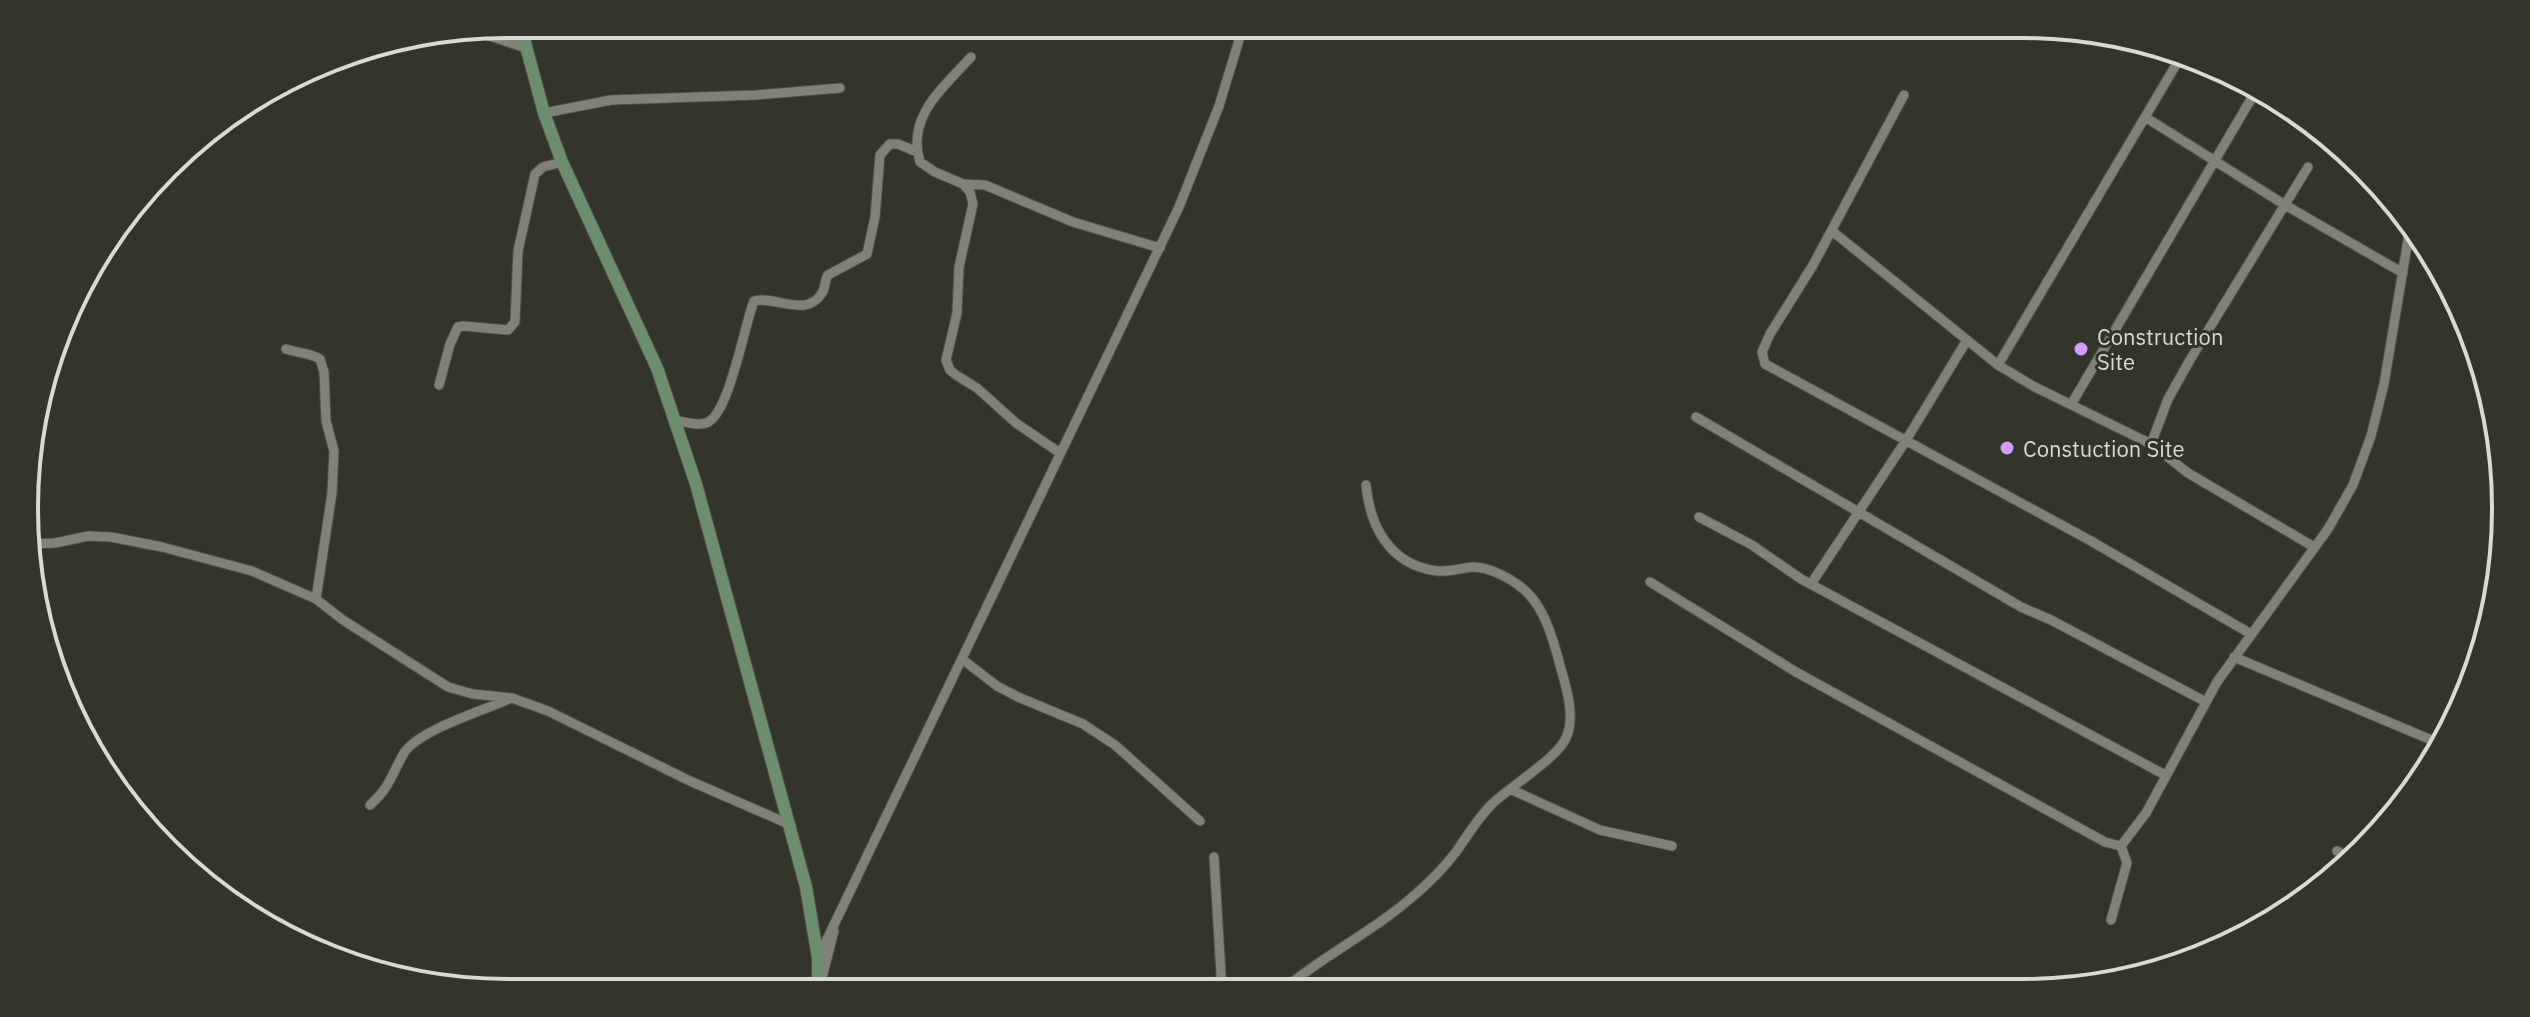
<svg xmlns="http://www.w3.org/2000/svg" width="2530" height="1017" viewBox="0 0 2530 1017" font-family="'IBM Plex Sans',sans-serif">
	<style>
		.lines { fill: none; stroke-linecap: round; stroke-linejoin: round }
		.street-casing { stroke: #505149; stroke-width: 11 }
		.secondary-casing { stroke: #505149; stroke-width: 14 }
		.street { stroke: #808276; stroke-width: 9 }
		.secondary { stroke: #6b8f6c; stroke-width: 12 }
		.poi-dot { fill: #d09dff; stroke: #33352a; stroke-width: 3 }
		.labels { text-anchor: middle; dominant-baseline: central; stroke-width: 6; stroke-linejoin: round; paint-order: stroke }
		.poi-label { font-size: 22px; fill: #d9dad4; stroke: #33352a; text-anchor: start }
		.rim { fill: none; stroke: #d9dad4; stroke-width: 4 }
	</style>
	<rect width="100%" height="100%" fill="#33352a"/>
	<g class="lines">
		<g class="street-casing">
			<path id="street" d="M471,30L526,48
				M971,57C943,88 906,117 920,162L935,172L963,184L985,185L1073,222L1160,248
				M1904,95L1813,265L1770,334L1762,352L1765,364L2091,541L2251,634
				M544,113L611,100L756,95L840,88
				M2145,117L2285,205L2403,273
				M963,184L970,192L973,204L959,267L957,313L946,360L950,370L956,375L977,388L1016,423L1060,453
				M1832,231L1998,365L2033,386L2151,444L2188,473L2314,547
				M286,349C298,353 310,353 320,359L324,372L326,421L334,451L332,493L316,599
				M1998,365L2183,53
				M439,385L450,344L458,327L463,326L508,330L515,322L518,251L535,174L543,167L562,162
				M2072,403L2254,94
				M1696,417L2021,607L2051,620L2206,702
				M675,420C684,422 697,426 706,423C729,416 744,326 754,301C775,295 806,319 822,293C826,287 824,281 828,275L867,254L875,217L880,155L890,144H898L917,152
				M2151,444L2168,399L2190,360L2308,167
				M1699,517L1752,545L1801,579L2165,775
				M31,544L55,543L88,536L111,537L162,547L252,571L316,599L343,620L448,687L473,694L512,698L548,711L690,781L791,825
				M1650,582L1796,672L2105,842L2121,846
				M1811,584L1905,442L1967,340
				M2234,657L2441,744
				M962,659L997,686L1018,697L1083,724L1115,745L1200,821
				M1510,789L1600,830L1672,846
				M370,805C391,786 391,775 404,753C419,730 482,711 509,699
				M2337,851L2353,859
				M1214,857L1222,991
				M2111,920L2127,863L2121,846L2146,813L2217,682L2328,529L2353,485L2371,436L2384,384L2409,234
				M818,958L1179,207L1219,106L1244,24
				M821,982L834,931
				M1281,991C1325,954 1375,931 1418,892C1432,880 1445,866 1456,852C1467,836 1478,818 1492,804C1511,786 1554,760 1565,740C1576,720 1567,689 1561,669C1554,642 1545,606 1522,588C1510,578 1489,567 1473,567C1461,568 1449,572 1437,571C1390,565 1370,527 1366,485"/>
		</g>
		<g class="secondary-casing">
			<path id="secondary" d="M520,24L544,113L562,162L657,368L696,484L806,887L818,958V992"/>
		</g>
		<use href="#street" class="street"/>
		<use href="#secondary" class="secondary"/>
	</g>
	<g class="poi-dot">
		<circle cx="2081" cy="349" r="8"/>
		<circle cx="2007" cy="448" r="8"/>
	</g>
	<g class="labels">
		<g class="poi-label">
			<text x="2097" y="336">Construction<tspan x="2097" dy="25">Site</tspan></text>
			<text x="2023" y="448">Constuction Site</text>
		</g>
	</g>
	<path d="M0 0H2530V1017H0ZM508 38H2022A470 470 0 0 1 2492 508V509A470 470 0 0 1 2022 979H508A470 470 0 0 1 38 509V508A470 470 0 0 1 508 38Z" fill="#33352a" fill-rule="evenodd"/>
	<path class="rim" d="M508 38H2022A470 470 0 0 1 2492 508V509A470 470 0 0 1 2022 979H508A470 470 0 0 1 38 509V508A470 470 0 0 1 508 38Z"/>
</svg>
